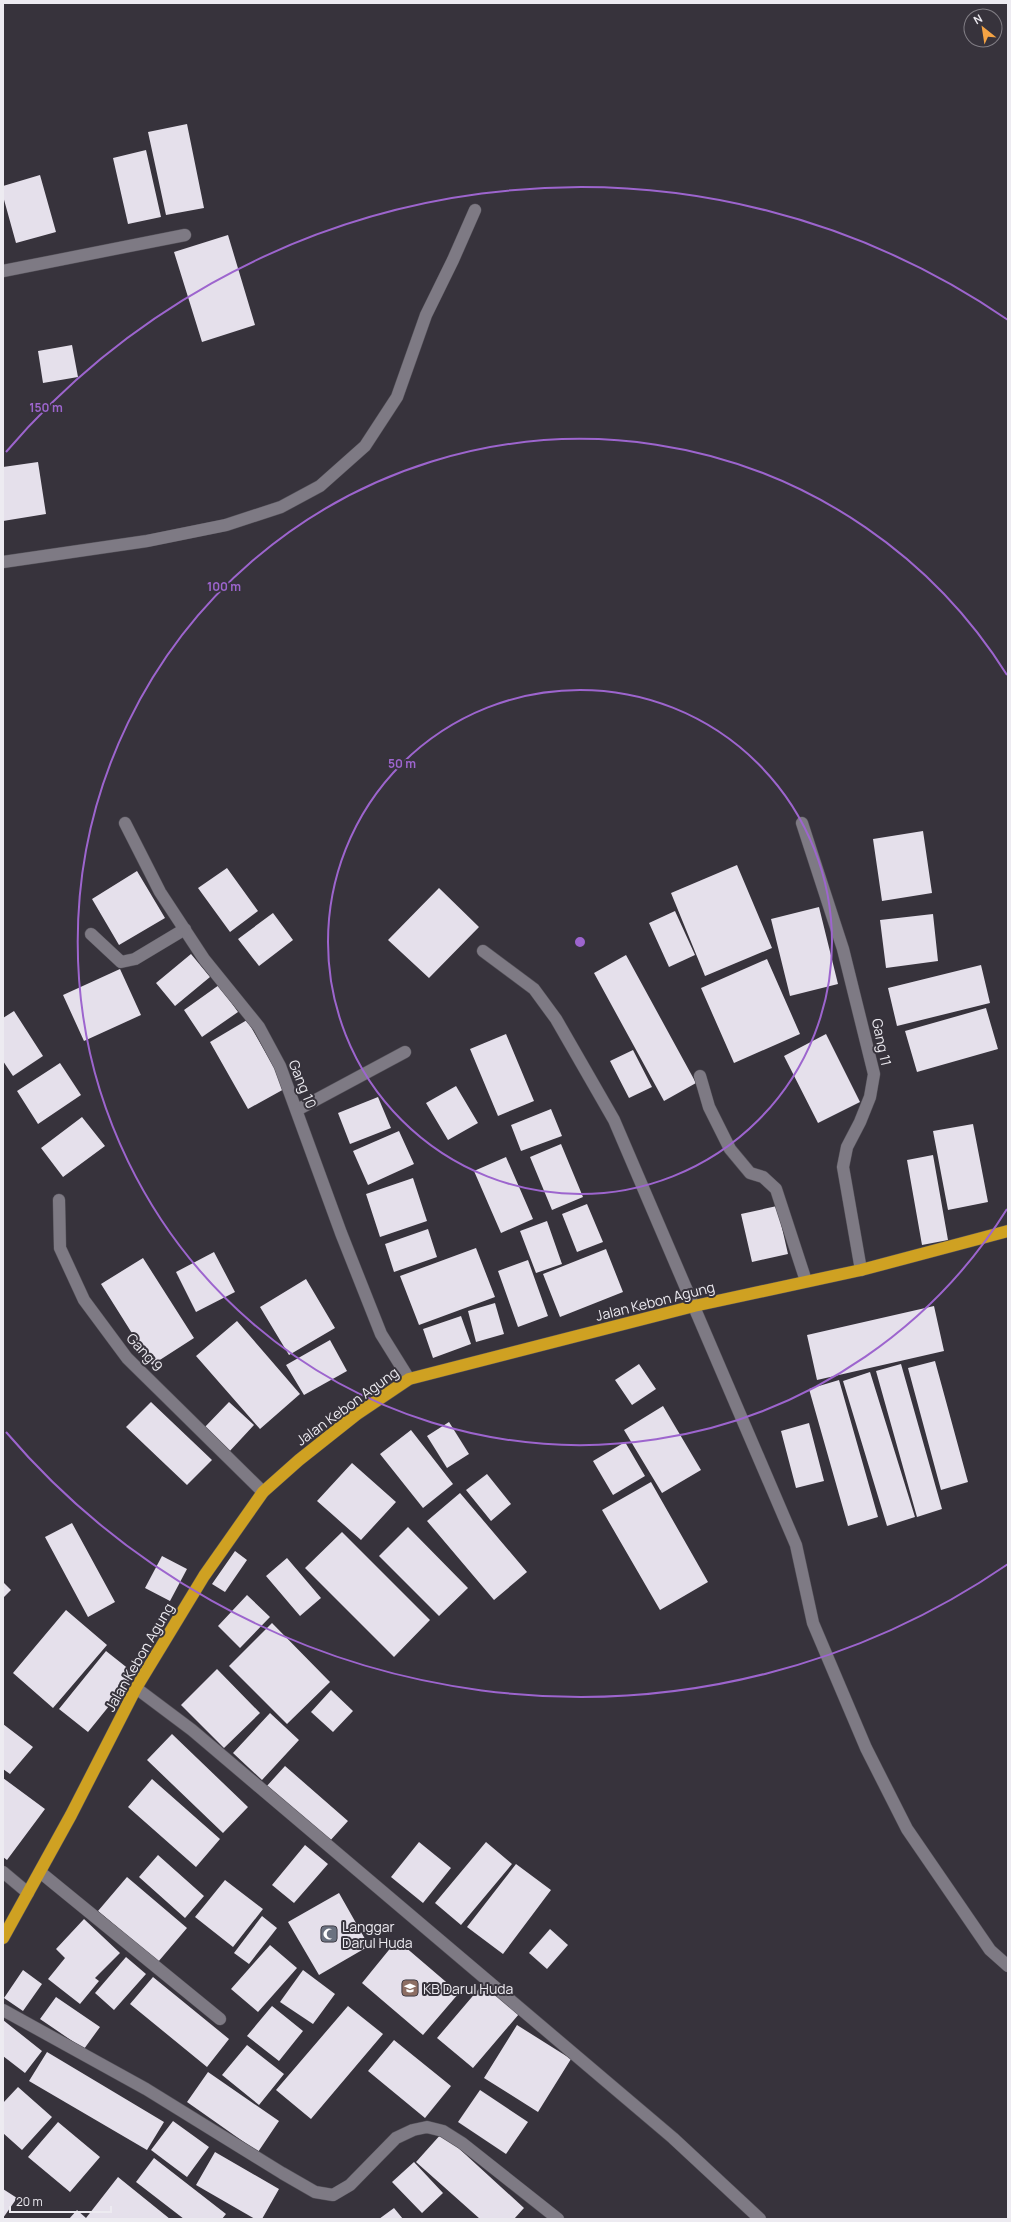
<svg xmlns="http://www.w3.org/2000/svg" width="1011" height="2222" viewBox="0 0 1011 2222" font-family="Manrope,sans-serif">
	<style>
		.building { fill: #e5e0eb }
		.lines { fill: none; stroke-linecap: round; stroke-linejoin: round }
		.street-casing { stroke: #545159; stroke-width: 13 }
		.highway-casing { stroke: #545159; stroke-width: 13 }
		.street { stroke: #7e7a84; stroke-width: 12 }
		.highway { stroke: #cfa122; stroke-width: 12 }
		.ring { fill: none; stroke: #9d65ce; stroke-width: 2 }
		.labels { text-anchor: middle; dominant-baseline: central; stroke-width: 4; stroke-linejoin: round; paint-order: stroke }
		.street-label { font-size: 14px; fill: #edebf1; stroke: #37333c }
		.poi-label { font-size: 14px; fill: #edebf1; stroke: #37333c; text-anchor: start }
		.centre { fill: #9d65ce; stroke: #37333c; stroke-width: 2 }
		.ring-label { font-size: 12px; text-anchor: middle; font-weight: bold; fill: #9d65ce; stroke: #37333c; stroke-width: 4; stroke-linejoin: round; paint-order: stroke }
	</style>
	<rect width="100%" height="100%" fill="#37333c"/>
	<path class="building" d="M187,124L204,208L166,215L148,132Z
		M146,150L161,217L128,224L113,158Z
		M40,175L56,232L16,243L3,196V186Z
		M228,235L255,325L202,342L174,252Z
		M72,345L78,377L43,383L38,351Z
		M38,462L46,514L3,521V467Z
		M923,831L932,893L882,901L873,839Z
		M737,865L772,948L705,976L671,893Z
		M227,868L258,911L230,932L198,888Z
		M137,871L165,918L119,945L92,899Z
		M439,888L479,927L429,978L388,940Z
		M819,907L838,984L790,996L771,919Z
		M675,911L695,955L669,967L649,923Z
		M273,913L293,940L259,966L238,939Z
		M933,914L938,961L886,968L880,920Z
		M191,954L210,977L175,1006L156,983Z
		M626,955L696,1083L664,1101L594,973Z
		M767,959L800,1034L734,1063L701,988Z
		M981,965L990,1003L897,1026L888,988Z
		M120,969L141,1015L84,1041L63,995Z
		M219,985L238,1012L202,1037L184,1010Z
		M986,1008L998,1049L917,1072L905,1031Z
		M14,1011L43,1056L13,1076L3,1061V1018Z
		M247,1020L286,1088L248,1109L210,1042Z
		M506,1034L534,1101L498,1116L470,1049Z
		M826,1034L860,1102L818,1123L784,1056Z
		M633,1050L652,1087L629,1098L610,1061Z
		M60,1063L81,1095L38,1124L17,1091Z
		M456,1086L478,1123L448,1140L426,1103Z
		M378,1097L391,1128L350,1144L338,1113Z
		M551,1109L562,1136L521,1151L511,1125Z
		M82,1117L105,1146L63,1177L41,1148Z
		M973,1124L988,1202L948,1210L933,1131Z
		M399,1131L414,1164L368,1185L353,1151Z
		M561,1144L583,1197L552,1210L530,1157Z
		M933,1155L948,1240L922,1245L907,1160Z
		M506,1157L533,1219L501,1233L474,1171Z
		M413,1178L427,1221L380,1237L366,1194Z
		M587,1204L603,1242L577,1252L562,1214Z
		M777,1206L788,1254L752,1262L741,1214Z
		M547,1221L562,1264L536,1273L520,1231Z
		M428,1229L437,1257L394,1272L385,1244Z
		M476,1248L495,1297L419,1325L400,1276Z
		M606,1249L623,1292L560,1317L543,1274Z
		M214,1252L235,1292L196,1312L176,1272Z
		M143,1258L194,1338L152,1365L101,1284Z
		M528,1260L548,1316L518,1327L498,1271Z
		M306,1279L335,1328L289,1355L260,1307Z
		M495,1303L504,1334L476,1342L468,1311Z
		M934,1306L944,1351L817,1380L807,1335Z
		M461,1316L471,1344L433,1358L423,1329Z
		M237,1321L300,1394L260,1429L196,1356Z
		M330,1340L347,1371L304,1395L286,1365Z
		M935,1361L968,1482L941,1490L908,1368Z
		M639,1364L656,1389L632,1405L615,1380Z
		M901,1364L942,1509L917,1517L876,1371Z
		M870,1372L915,1517L887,1526L843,1381Z
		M839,1380L878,1517L848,1526L809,1389Z
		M151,1402L212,1460L187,1485L126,1427Z
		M229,1402L254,1425L228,1453L203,1429Z
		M663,1406L701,1470L662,1493L624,1430Z
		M449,1422L469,1454L447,1468L427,1436Z
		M809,1423L824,1481L796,1488L781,1431Z
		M411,1430L453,1484L423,1508L380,1454Z
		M625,1442L645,1476L613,1495L593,1461Z
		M352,1463L396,1502L361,1540L317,1501Z
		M487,1474L511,1504L491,1521L466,1490Z
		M651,1482L708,1582L660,1610L602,1510Z
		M460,1493L527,1572L494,1600L427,1521Z
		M72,1523L115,1602L88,1617L45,1537Z
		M408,1527L468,1588L439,1616L379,1556Z
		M342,1532L430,1620L394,1657L305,1568Z
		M235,1551L247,1560L225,1592L212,1584Z
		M162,1556L187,1569L170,1601L145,1588Z
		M287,1558L321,1598L300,1616L266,1576Z
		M3,1582L11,1590L3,1598Z
		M247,1595L270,1617L240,1648L218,1626Z
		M66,1610L107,1645L53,1708L13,1673Z
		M272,1623L330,1682L287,1724L229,1666Z
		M106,1651L135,1674L88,1732L59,1709Z
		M217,1669L260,1713L224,1748L181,1705Z
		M331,1690L353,1711L333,1732L311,1712Z
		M270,1713L299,1740L262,1780L233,1753Z
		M3,1724L33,1747L10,1774L3,1769Z
		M172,1734L248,1807L223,1833L147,1760Z
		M285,1766L348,1821L329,1842L266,1787Z
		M3,1778L45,1809L7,1860L3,1857Z
		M152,1779L220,1839L196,1867L128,1807Z
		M419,1842L451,1868L423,1903L391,1877Z
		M486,1842L512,1864L461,1925L435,1903Z
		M305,1845L328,1864L294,1903L272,1885Z
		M158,1855L204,1896L185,1918L139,1877Z
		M516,1864L551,1890L503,1954L467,1927Z
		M127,1877L187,1928L158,1962L98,1911Z
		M225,1880L263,1909L233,1947L195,1917Z
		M339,1893L369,1946L319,1975L288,1922Z
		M262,1916L277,1928L249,1964L234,1953Z
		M84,1919L120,1953L95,1978L99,1981L80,2004L48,1979L65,1958L56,1949Z
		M550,1929L568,1945L547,1969L529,1953Z
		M397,1940L459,1993L423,2035L362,1983Z
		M270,1945L297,1968L258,2012L231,1989Z
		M126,1957L146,1974L114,2010L95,1993Z
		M23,1970L42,1984L23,2011L4,1998Z
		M303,1970L335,1994L313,2024L280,2002Z
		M153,1977L229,2039L207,2067L130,2004Z
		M483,1984L519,2014L473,2068L437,2038Z
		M56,1997L100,2027L84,2049L40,2019Z
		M272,2006L303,2031L279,2061L247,2036Z
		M348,2006L383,2034L311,2119L276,2090Z
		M3,2020L42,2051L25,2073L3,2056Z
		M517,2025L571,2059L538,2112L484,2078Z
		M394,2040L451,2086L425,2118L368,2071Z
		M247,2045L284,2074L259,2105L222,2075Z
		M47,2052L164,2122L147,2150L29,2081Z
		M208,2072L279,2121L258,2152L187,2102Z
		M18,2087L52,2117L22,2150L3,2133V2103Z
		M480,2090L528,2122L506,2154L458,2122Z
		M173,2121L209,2147L187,2177L151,2150Z
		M58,2122L100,2157L70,2192L28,2157Z
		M442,2133L524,2208L514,2219H480L416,2162Z
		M215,2152L279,2189L262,2219H255L196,2185Z
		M154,2158L226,2214L222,2219H184L136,2182Z
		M414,2162L443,2193L422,2213L392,2182Z
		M118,2177L170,2219H69L77,2210L86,2218Z
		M3,2189L17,2198L3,2218Z
		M394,2208L403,2219H379Z"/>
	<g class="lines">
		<g class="street-casing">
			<path id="street" d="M3,271L185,235
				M3,562L147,541L226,525L281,507L320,486L365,446L397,397L426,315L453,260L475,210
				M125,823L160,892L204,959L259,1027L280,1066L341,1233L381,1334L409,1379
				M802,823L843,949L874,1074L870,1097L860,1122L847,1147L843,1167L861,1270
				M91,934L121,962L135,959L185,929
				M483,951L534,989L556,1019L614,1120L796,1545L813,1623L866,1748L907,1829L990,1950L1008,1966
				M700,1076L709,1107L730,1149L750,1173L763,1177L776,1189L806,1281
				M297,1110L405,1052
				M59,1200L60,1248L84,1300L127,1358L263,1492
				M136,1688L192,1730L673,2138L760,2219
				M3,1872L28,1893
				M40,1872L220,2019
				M3,2010L146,2089L282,2173L315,2192L333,2195L350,2185L396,2138L413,2130L427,2127L443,2131L462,2143L558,2219"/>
		</g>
		<g class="highway-casing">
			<path id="highway" d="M3,1938L71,1815L136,1688L204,1576L263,1492L299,1460L357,1414L409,1379L694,1306L861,1270L1008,1231"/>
		</g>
		<use href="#street" class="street"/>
		<use href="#highway" class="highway"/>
	</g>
	<g class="ring">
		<circle cx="580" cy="942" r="252"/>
		<path d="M1007 1209A503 503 0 1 1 1007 675"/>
		<path d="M1008 1564A755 755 0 0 1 6 1432M6 452A755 755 0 0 1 1008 320"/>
	</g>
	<defs>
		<g id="mosque-square" transform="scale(0.9)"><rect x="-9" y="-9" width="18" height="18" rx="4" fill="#6b7280" stroke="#37333c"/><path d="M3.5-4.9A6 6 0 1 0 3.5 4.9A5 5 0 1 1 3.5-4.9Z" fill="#fff"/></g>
		<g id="school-square" transform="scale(0.9)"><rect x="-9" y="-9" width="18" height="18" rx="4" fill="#8d6e63" stroke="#37333c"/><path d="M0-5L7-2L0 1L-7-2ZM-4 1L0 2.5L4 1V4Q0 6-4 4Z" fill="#fff"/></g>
	</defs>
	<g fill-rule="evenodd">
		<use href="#mosque-square" x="329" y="1934"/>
		<use href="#school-square" x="410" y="1988"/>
	</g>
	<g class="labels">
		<g class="street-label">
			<text transform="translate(882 1042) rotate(78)">Gang 11</text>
			<text transform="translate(303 1084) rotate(68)">Gang 10</text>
			<text transform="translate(655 1301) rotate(-14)">Jalan Kebon Agung</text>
			<text transform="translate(145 1352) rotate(48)">Gang 9</text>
			<text transform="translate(347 1406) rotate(-36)">Jalan Kebon Agung</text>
			<text transform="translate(139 1657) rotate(-60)">Jalan Kebon Agung</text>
		</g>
		<g class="poi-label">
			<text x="342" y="1926">Langgar<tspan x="342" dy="16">Darul Huda</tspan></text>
			<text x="423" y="1988">KB Darul Huda</text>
		</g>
	</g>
	<circle cx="580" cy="942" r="6" class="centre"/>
	<g class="ring-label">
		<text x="46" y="412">150 m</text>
		<text x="224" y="591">100 m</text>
		<text x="402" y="768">50 m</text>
	</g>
	<rect width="1011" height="2222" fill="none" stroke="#edebf1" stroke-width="8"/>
	<g transform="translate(983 28) rotate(330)"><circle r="19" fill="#37333c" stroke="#807d84"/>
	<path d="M0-3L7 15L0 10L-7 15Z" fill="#f4a344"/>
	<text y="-6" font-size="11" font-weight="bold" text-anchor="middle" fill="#edebf1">N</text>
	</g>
	<path d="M10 2206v6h101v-6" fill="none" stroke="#edebf1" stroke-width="2"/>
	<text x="16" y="2206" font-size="12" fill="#edebf1" stroke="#37333c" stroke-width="3" paint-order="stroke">20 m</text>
</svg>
